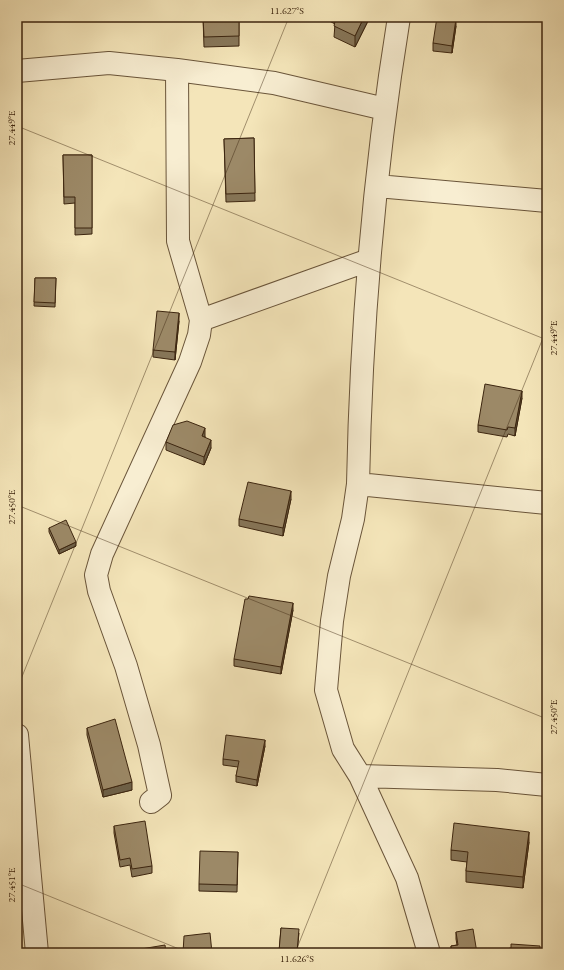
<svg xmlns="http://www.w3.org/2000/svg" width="564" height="970" viewBox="0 0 564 970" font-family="'EB Garamond',serif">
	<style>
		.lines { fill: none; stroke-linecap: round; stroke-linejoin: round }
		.street-casing { stroke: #6a553a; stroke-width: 24 }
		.street { stroke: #f8eed2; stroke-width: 22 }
		.wall { fill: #867659; stroke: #3c250f }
		.shaded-wall { fill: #6d6048; stroke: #3c250f }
		.building { fill: #9c8967; stroke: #3c250f }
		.ticks { fill: none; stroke: #3c250f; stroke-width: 1; stroke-opacity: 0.45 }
		.neatline { fill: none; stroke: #3c250f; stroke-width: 1.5 }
		.ticks-label { font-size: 10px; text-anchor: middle; fill: #3c250f }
	</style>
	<rect width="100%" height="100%" fill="#f4e5b9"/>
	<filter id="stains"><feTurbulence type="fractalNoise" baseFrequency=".005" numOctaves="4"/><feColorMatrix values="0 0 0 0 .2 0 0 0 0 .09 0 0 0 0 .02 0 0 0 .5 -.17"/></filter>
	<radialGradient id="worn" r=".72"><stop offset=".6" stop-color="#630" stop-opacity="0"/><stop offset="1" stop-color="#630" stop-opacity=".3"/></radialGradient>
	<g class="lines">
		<g class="street-casing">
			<path id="street" d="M399,17C374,171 361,328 358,484L353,519L339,576L332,621L326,690L343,749L360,776L407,878L429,953
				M17,71L109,63L177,70L274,83L385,109
				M377,186L547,201
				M201,320L369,260
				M358,484L547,503
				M17,735L37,953
				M360,776L497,780L547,785
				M151,802L160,795L149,745L126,666L99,591L96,575L102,554L190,362L199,335L201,320L178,241L177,70"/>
		</g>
		<use href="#street" class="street"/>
	</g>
	<path class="wall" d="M203,17H239V46L204,47Z
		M322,17H370L355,47L334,37L335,24Z
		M456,26L452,53L433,51V43Z
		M254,138L255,201L226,202L224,139Z
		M63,155H92V234L75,235V203L64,204Z
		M35,278H56L55,307L34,306Z
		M179,321L175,360L153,357V350Z
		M522,398L515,436L508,434L507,437L478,432V425Z
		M205,436V437L211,448L204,465L166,450V442Z
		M291,499L283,536L239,526V519Z
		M49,528L76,546L59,554L49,532Z
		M293,610L281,674L234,666V659Z
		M87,728L132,790L103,797L87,735Z
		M265,746L257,786L236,782V776L238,767L223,765V759Z
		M114,826L152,866V873L132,877L130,865L120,867L114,833Z
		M529,842L523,888L466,882V871L467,862L451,860V850Z
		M238,852L237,892L199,891V884Z
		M547,905V944H543V937Z
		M281,928L299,933L297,953H279Z
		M456,932L477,953H451V946L457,945L456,939Z"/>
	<path class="shaded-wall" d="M364,17H370L355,47V36Z
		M456,19V26L452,53V46Z
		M179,313V321L175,360V352Z
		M522,391V398L515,436V428Z
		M205,428V436L202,444V436Z
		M211,440V448L204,465V457Z
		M291,491V499L283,536V528Z
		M76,542V546L59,554V550Z
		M293,603V610L281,674V667Z
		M265,740V746L257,786V780Z
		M132,782V790L103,797V790Z
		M529,832V842L523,888V877Z"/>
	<path class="building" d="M203,17H239V36L204,37Z
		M336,17H364L355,36L334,26Z
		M437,17H443L456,19L452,46L433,43Z
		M254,138L255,193L226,194L224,139Z
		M63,155H92V228H75V197H64Z
		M35,278H56L55,303L34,302Z
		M157,311L179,313L175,352L153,350Z
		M485,384L522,391L515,428L508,427L507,430L478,425Z
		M187,421L205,428L202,436L211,440L204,457L166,442L173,425Z
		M248,482L291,491L283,528L239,519Z
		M66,520L76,542L59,550L49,528Z
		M249,596L293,603L281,667L234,659L245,599H248Z
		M115,719L132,782L103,790L87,728Z
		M226,735L265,740L257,780L236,776L239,761L223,759Z
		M145,821L152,866L132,869L130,858L120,860L114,826Z
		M454,823L529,832L523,877L466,871L468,852L451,850Z
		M200,851L238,852L237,885L199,884Z
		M544,905H547V937H543Z
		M281,928L299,929L297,952L279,951Z
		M473,929L477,953H452L451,946L458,945L456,932Z
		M210,933L212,953H183L184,936Z
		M511,944L540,946V953H485L511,948Z
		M165,945L166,953H142L141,949Z"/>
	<path class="ticks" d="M17,126L547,340M17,505L547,719M17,689L289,17M17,883L189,953M295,953L547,328"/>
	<rect width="564" height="970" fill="none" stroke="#f4e5b9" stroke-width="44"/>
	<rect x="22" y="22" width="520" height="926" class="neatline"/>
	<g class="ticks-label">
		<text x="287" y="14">11.627°S</text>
		<text transform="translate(11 128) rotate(-90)" y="4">27.449°E</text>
		<text transform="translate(553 338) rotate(-90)" y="4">27.449°E</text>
		<text transform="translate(11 507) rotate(-90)" y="4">27.450°E</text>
		<text transform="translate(553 717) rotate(-90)" y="4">27.450°E</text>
		<text transform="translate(11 885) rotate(-90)" y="4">27.451°E</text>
		<text x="297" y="962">11.626°S</text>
	</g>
	<rect width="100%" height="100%" filter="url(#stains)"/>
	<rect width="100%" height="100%" fill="url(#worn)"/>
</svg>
